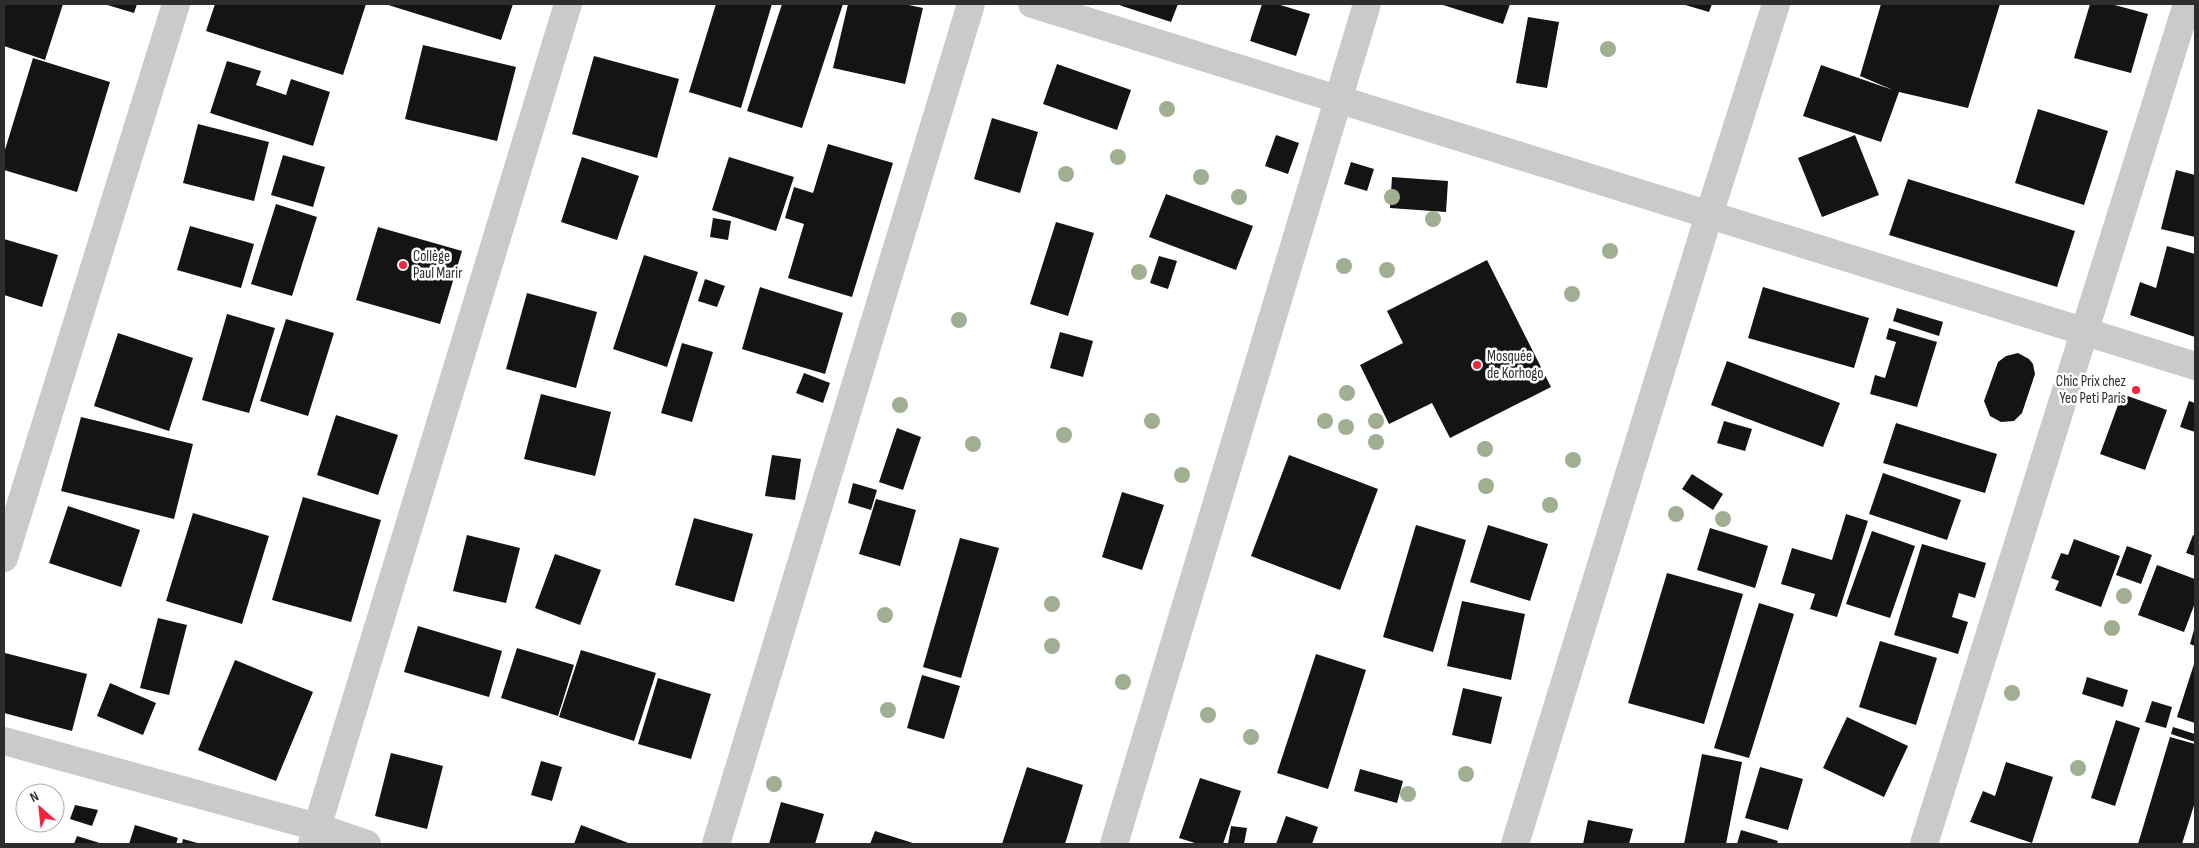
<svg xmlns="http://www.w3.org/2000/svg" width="2199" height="848" viewBox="0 0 2199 848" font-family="'Sofia Sans Condensed',sans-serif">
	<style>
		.building { fill: #141414 }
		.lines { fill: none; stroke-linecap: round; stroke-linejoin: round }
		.minor { stroke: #cacaca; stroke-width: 28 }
		.tree { fill: #a0ae92 }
		.poi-dot { fill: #f1233d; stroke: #fff; stroke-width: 2 }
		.labels { text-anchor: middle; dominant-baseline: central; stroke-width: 5; stroke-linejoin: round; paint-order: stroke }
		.poi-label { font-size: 15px; fill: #2d2d2d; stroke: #fff; text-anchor: start }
	</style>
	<rect width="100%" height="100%" fill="#fff"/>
	<path class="building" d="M4,4H63L45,60L4,46Z
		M104,4H137L134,13Z
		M215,4H366L343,75L206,31Z
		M385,4H513L501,40Z
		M716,4H772L741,108L689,92Z
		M782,4H843L802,128L747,111Z
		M848,4H904L923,8L905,84L833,68Z
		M1116,4H1178L1171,22Z
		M1262,4H1277L1310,14L1296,56L1250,41Z
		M1440,4H1510L1503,24Z
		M1682,4H1712L1709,12Z
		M1881,4H2000L1968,108L1899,92L1881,142L1803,116L1821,65L1893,90L1860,76Z
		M2090,4H2111L2148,14L2131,73L2074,58Z
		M1528,17L1559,22L1547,88L1516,83Z
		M423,45L516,67L497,141L405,119Z
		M594,56L679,79L657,158L572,134Z
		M33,58L110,82L77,192L4,170V153Z
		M227,61L261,71L256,85L286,95L291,79L330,92L313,146L210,113Z
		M1057,64L1131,90L1117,130L1043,104Z
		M2038,109L2108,131L2084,205L2015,183Z
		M992,118L1038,132L1020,193L974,179Z
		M198,124L269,142L254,201L183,183Z
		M1276,135L1299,143L1288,174L1265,166Z
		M1855,135L1879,195L1822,217L1798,158Z
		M828,144L893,163L852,297L788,278L804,224L785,218L794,187L813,193Z
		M283,155L325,167L313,207L271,195Z
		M582,157L639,176L617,240L561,222Z
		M729,157L794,177L776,231L712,210Z
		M1351,162L1374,169L1367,191L1344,184Z
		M2176,170L2195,175V237L2161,229Z
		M1392,177L1448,181L1446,212L1390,208Z
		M1908,179L2075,231L2057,287L1889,235Z
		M1166,194L1253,226L1236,270L1149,237Z
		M276,204L317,217L292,296L251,284Z
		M713,218L731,221L728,240L710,237Z
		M1056,222L1094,233L1068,316L1030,304Z
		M190,226L254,244L241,288L177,270Z
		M378,227L462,251L440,324L356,300Z
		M4,239L58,255L42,307L4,295Z
		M2167,246L2195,254V337L2130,315L2140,282L2156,288Z
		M644,255L698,272L667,367L613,349Z
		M1159,256L1177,261L1168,289L1150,283Z
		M1487,260L1551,387L1450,438L1432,403L1389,424L1360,365L1403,343L1387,311Z
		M705,279L725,286L717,307L698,301Z
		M760,287L843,313L825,374L742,349Z
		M1763,287L1869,318L1854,368L1748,338Z
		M527,293L597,312L576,388L506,369Z
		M1897,308L1943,322L1939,336L1893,321Z
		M227,314L275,328L249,413L202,400Z
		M286,319L334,333L308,416L260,401Z
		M1889,328L1937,342L1917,407L1870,394L1875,375L1885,378L1896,342L1886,339Z
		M1060,332L1093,341L1083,377L1050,368Z
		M118,333L193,358L169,431L94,406Z
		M682,343L713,352L692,422L661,413Z
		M2018,353L2029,359L2033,364L2035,374L2022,413L2014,421L2001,422L1990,416L1984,401L1998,362L2006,356Z
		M1727,361L1840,403L1823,447L1711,405Z
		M804,373L830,383L823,403L796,393Z
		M541,394L611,412L595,476L524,459Z
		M2122,394L2167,410L2145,470L2100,454Z
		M2189,401L2195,403V432L2180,427Z
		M336,415L398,435L378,495L317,475Z
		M81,417L193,444L174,519L61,491Z
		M1724,421L1752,429L1745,451L1717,443Z
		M1896,423L1997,454L1985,493L1883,463Z
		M897,428L921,437L903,490L879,482Z
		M772,455L801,459L795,500L765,496Z
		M1289,455L1378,489L1340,590L1251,556Z
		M1883,473L1961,500L1947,540L1869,514Z
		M1692,474L1723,494L1713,510L1682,489Z
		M853,483L877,490L871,510L848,503Z
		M1122,492L1164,505L1142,570L1102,557Z
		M303,497L381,520L351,622L272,600Z
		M876,499L916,510L900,566L859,554Z
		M68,506L140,530L121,587L49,563Z
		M193,513L269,536L242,624L166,601Z
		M1846,514L1868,521L1837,617L1810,609L1815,594L1781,584L1792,548L1832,560Z
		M694,518L753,534L734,602L675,585Z
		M1416,525L1466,540L1433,652L1383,637Z
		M1488,525L1548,544L1530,601L1470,582Z
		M1710,528L1768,546L1755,588L1697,570Z
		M1872,531L1915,546L1890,618L1846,604Z
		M467,535L520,548L506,603L453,591Z
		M2193,535L2195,536V556L2186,553Z
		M960,538L999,548L961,678L923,667Z
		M2074,539L2120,556L2101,607L2055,590L2059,581L2051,578L2061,553L2068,555Z
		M1922,544L1986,563L1975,598L1959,593L1952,617L1968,622L1958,654L1894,635Z
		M2127,546L2152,555L2141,584L2116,575Z
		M555,554L601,570L580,625L535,608Z
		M2157,565L2195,579V603L2184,632L2138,615Z
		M1667,573L1743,594L1704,724L1628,703Z
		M1462,601L1525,614L1511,680L1447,666Z
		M1759,603L1794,614L1749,758L1714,748Z
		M158,618L187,625L169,695L140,688Z
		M418,626L502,651L489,697L404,672Z
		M2195,626V646L2190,644Z
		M1880,641L1937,658L1916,725L1859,707Z
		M517,648L574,665L558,716L501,698Z
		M581,650L656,673L634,741L559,717Z
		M5,653L87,674L72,731L4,713Z
		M1316,654L1366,670L1328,789L1277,773Z
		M235,660L313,692L276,781L198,750Z
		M2195,661V723L2177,717Z
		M922,675L960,686L944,739L907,728Z
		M2087,677L2128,690L2123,707L2082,694Z
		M658,678L711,694L691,759L638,744Z
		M110,683L156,703L143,735L97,716Z
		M1463,688L1502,697L1491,744L1452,735Z
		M2152,701L2172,707L2166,728L2145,722Z
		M1847,717L1908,746L1884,797L1823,768Z
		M2116,720L2140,728L2115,806L2091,798Z
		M2173,727L2195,734V742L2171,734Z
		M2170,737L2195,744V802L2182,844H2138Z
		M391,753L443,766L427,829L375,816Z
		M1702,754L1742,762L1726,844H1684Z
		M541,761L562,767L552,801L531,795Z
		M2006,762L2053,777L2032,843L1970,822L1983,791L1995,796Z
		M1027,767L1083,785L1065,844H1002Z
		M1760,767L1803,779L1788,830L1745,818Z
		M1360,769L1403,781L1397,803L1354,791Z
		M1200,778L1241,791L1223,844H1198L1179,838Z
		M781,802L824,814L815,844H769Z
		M75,805L98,810L92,826L70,819Z
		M1286,816L1318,827L1312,844H1276Z
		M1588,820L1633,829L1629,844H1583Z
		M135,825L178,838L176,844H129Z
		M581,825L631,844H574Z
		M1231,826L1247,828L1244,844H1228Z
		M1741,830L1778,841L1777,844H1737Z
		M875,831L916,844H870Z
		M77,836L103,844H74Z
		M183,839L201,844H182Z"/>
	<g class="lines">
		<path class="minor" d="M1032,4L2195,366
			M4,558L176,4
			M4,741L317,827L367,844
			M312,844L568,4
			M716,844L971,4
			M1114,844L1367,4
			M1515,844L1709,215L1776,4
			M1924,844L2187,4"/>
	</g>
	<g class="tree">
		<circle cx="1608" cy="49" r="8"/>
		<circle cx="1167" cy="109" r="8"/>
		<circle cx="1118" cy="157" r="8"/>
		<circle cx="1066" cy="174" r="8"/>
		<circle cx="1201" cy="177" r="8"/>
		<circle cx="1239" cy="197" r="8"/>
		<circle cx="1392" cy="197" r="8"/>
		<circle cx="1433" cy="219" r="8"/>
		<circle cx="1610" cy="251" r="8"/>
		<circle cx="1344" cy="266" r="8"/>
		<circle cx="1387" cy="270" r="8"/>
		<circle cx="1139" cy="272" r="8"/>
		<circle cx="1572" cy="294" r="8"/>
		<circle cx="959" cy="320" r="8"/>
		<circle cx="1347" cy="393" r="8"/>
		<circle cx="900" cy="405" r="8"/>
		<circle cx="1152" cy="421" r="8"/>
		<circle cx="1325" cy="421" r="8"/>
		<circle cx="1376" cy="421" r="8"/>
		<circle cx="1346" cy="427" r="8"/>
		<circle cx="1064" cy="435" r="8"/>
		<circle cx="1376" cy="442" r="8"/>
		<circle cx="973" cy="444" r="8"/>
		<circle cx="1485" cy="449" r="8"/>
		<circle cx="1573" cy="460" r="8"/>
		<circle cx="1182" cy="475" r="8"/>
		<circle cx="1486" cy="486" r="8"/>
		<circle cx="1550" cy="505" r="8"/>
		<circle cx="1676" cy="514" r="8"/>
		<circle cx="1723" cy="519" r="8"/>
		<circle cx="2124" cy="596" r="8"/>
		<circle cx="1052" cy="604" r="8"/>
		<circle cx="885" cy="615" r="8"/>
		<circle cx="2112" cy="628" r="8"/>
		<circle cx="1052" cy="646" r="8"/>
		<circle cx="1123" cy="682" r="8"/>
		<circle cx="2012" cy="693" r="8"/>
		<circle cx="888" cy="710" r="8"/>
		<circle cx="1208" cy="715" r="8"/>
		<circle cx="1251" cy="737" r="8"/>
		<circle cx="2078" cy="768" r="8"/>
		<circle cx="1466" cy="774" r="8"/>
		<circle cx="774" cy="784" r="8"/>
		<circle cx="1408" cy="794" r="8"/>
	</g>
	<g class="poi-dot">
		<circle cx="403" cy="265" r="5"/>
		<circle cx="1477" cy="365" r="5"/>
		<circle cx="2136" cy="390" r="5"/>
	</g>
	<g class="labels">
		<g class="poi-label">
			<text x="413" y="256">Collège<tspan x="413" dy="17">Paul Marir</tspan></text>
			<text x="1487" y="356">Mosquée<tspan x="1487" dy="17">de Korhogo</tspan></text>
			<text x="2126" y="381" text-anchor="end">Chic Prix chez<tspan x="2126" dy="17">Yeo Peti Paris</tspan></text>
		</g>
	</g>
	<rect width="2199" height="848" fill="none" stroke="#2d2d2d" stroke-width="10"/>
	<g transform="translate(40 808) rotate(333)"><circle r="24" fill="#ffffff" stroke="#ababab"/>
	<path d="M0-4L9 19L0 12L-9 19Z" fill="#f1233d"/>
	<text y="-8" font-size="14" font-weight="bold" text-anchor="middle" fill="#2d2d2d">N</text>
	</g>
</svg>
